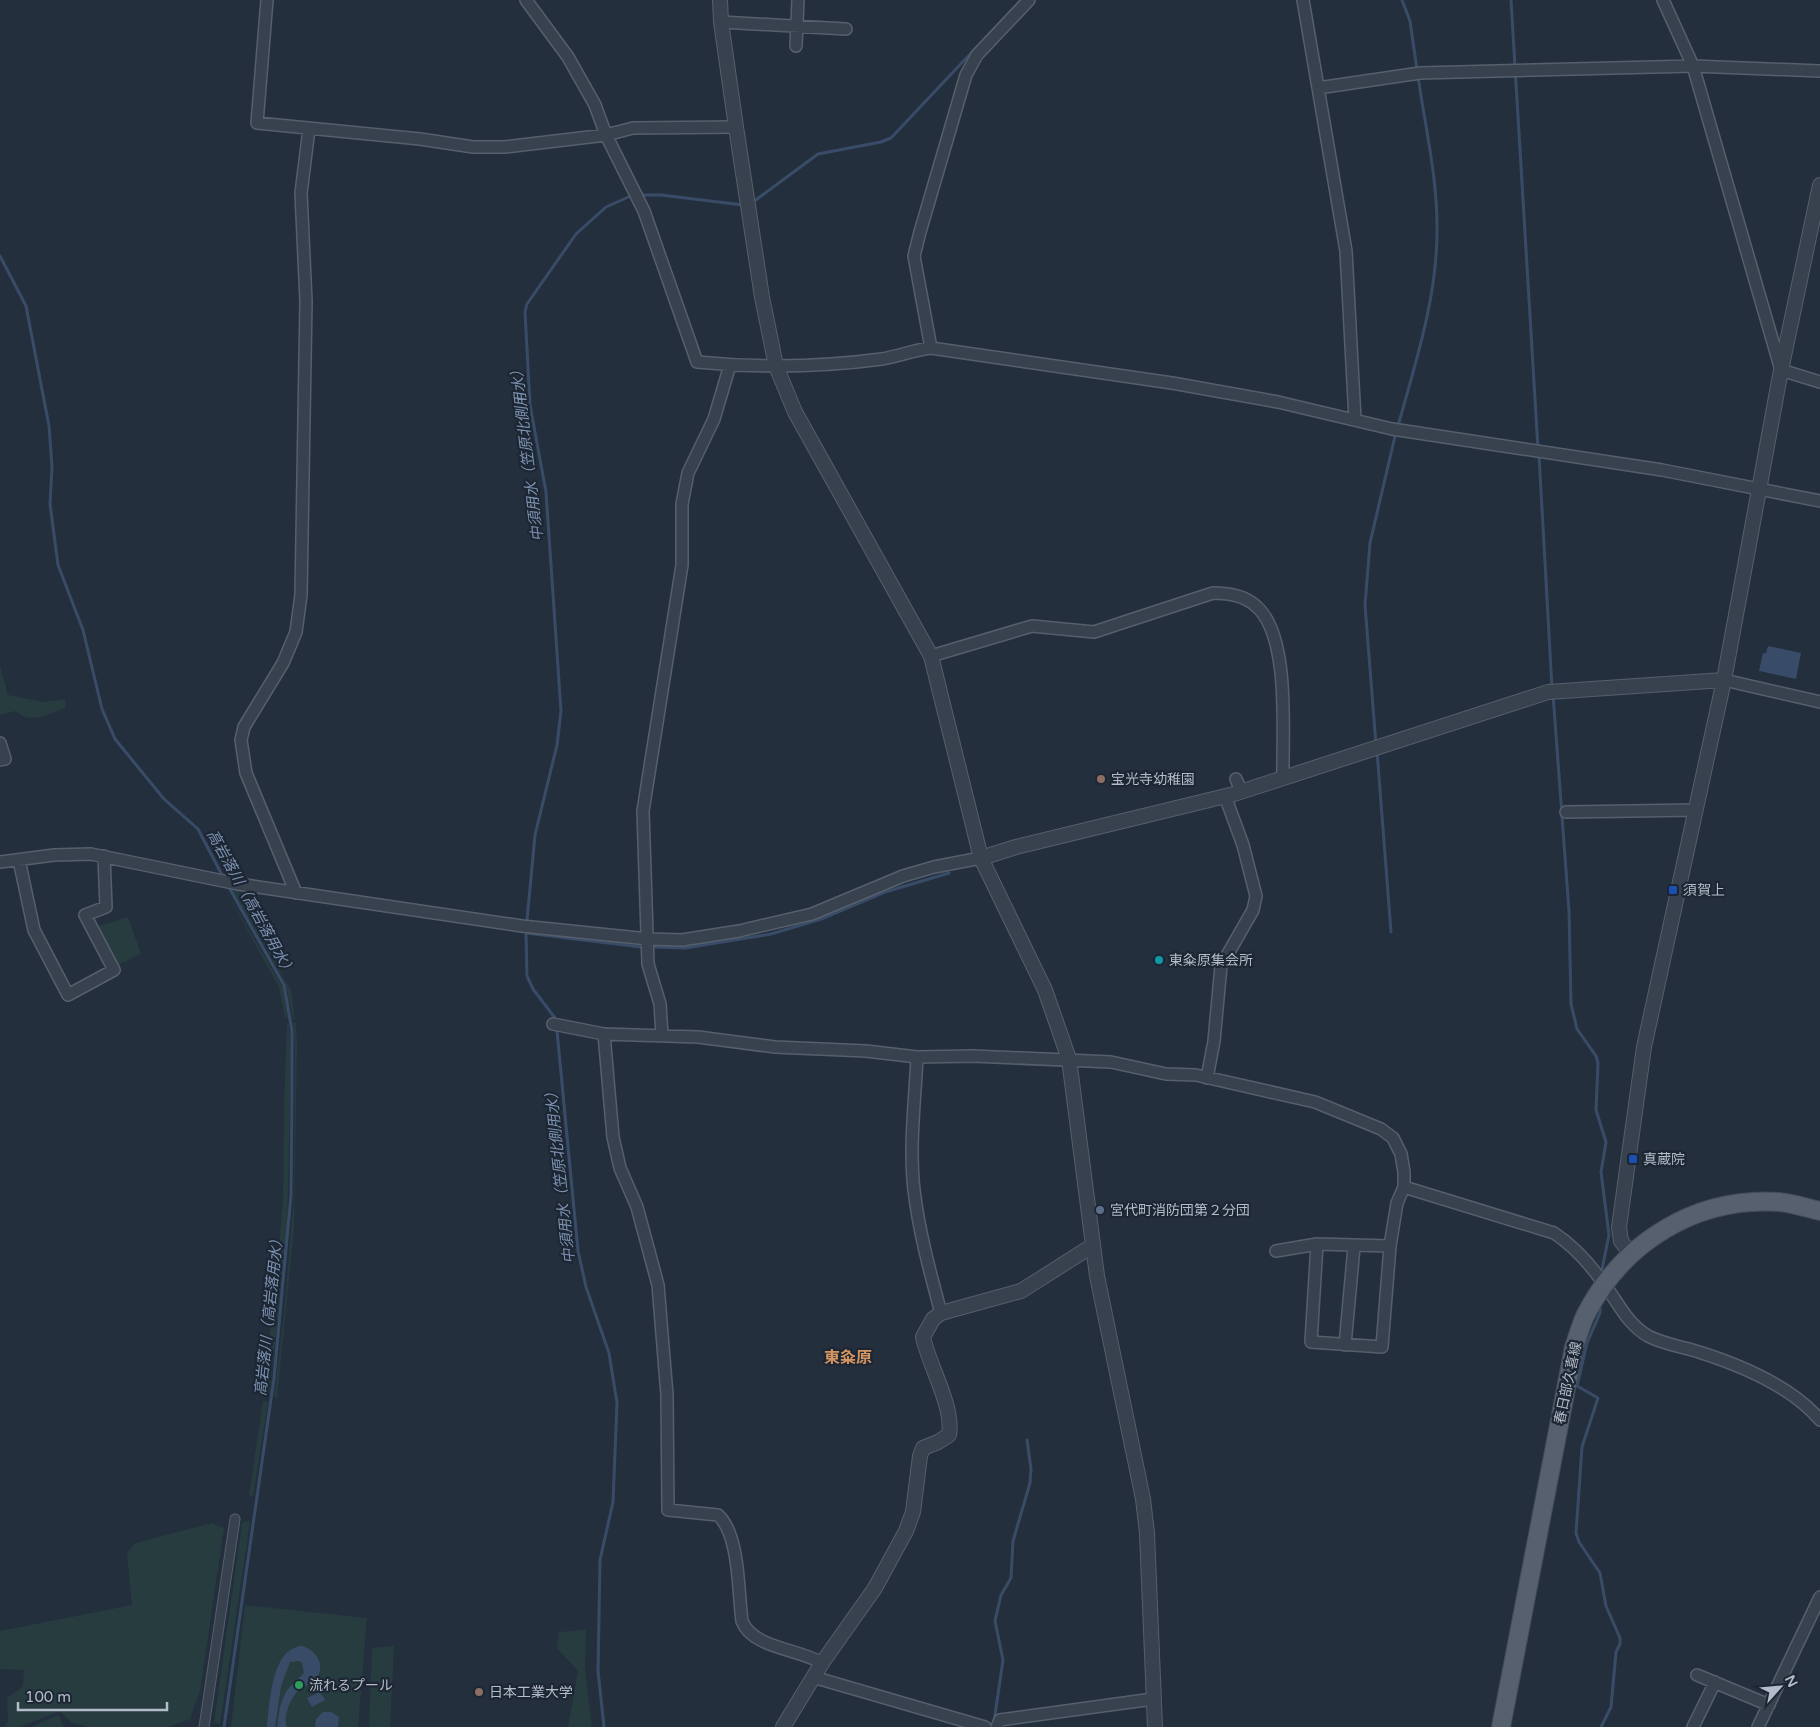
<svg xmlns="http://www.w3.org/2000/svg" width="1820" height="1727" viewBox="0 0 1820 1727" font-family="'Varela Round','Noto Sans JP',sans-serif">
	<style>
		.green { fill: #263c3f }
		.water { fill: #394c67 }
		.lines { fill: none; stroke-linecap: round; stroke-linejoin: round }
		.stream { stroke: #394c67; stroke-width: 3 }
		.pedestrian-casing { stroke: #565f6c; stroke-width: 11 }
		.minor-casing { stroke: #565f6c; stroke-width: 14 }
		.tertiary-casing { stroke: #565f6c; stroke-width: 16 }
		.primary-casing { stroke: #414a57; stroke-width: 20 }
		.pedestrian { stroke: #38414e; stroke-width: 9 }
		.minor { stroke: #38414e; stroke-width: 11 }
		.tertiary { stroke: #38414e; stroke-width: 14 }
		.primary { stroke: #56606e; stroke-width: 18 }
		.education-dot { fill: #8d6e63; stroke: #1d2633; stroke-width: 2 }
		.transit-dot { fill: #1a4fb4; stroke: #1d2633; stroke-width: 2 }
		.culture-dot { fill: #0f9aa8; stroke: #1d2633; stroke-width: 2 }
		.service-dot { fill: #5c6f8a; stroke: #1d2633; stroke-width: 2 }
		.leisure-dot { fill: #2e9e5b; stroke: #1d2633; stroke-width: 2 }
		.labels { text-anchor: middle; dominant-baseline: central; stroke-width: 4.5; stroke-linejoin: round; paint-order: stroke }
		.poi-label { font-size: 14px; fill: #b4bcc9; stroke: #1d2633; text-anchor: start }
		.street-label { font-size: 14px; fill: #b4bcc9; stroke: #1d2633 }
		.water-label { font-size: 15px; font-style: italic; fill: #7c92b1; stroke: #1d2633 }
		.quarter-label { font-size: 16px; font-weight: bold; fill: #d59563; stroke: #1d2633 }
	</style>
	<rect width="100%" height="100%" fill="#242f3e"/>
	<path class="green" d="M0,666L8,695L43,702L65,699V708C48,714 30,725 16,711L0,715Z
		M223,886L284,989L288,1019L285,1018L279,987Z
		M230,887L238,888L240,899L291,990L295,1019H293L285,981Z
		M128,917L141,954L114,967L93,928Z
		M293,1023H296L297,1044L294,1229L277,1397H274L284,1314L294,1196L295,1049Z
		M287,1024H289L291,1056L287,1234L269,1396H265L263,1393L277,1274L283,1199L284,1103Z
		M263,1401L268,1402L253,1497L249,1495Z
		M246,1521L250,1522L220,1725L214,1722L242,1523Z
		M212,1523L224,1528L200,1691L190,1719L168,1727H88L71,1722L60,1711L20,1727H5L8,1721L7,1698L23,1686L24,1670L0,1669V1631L132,1605L127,1553L135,1543Z
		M245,1605L367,1618L358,1727H231Z
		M586,1630L585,1669L592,1727H568L578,1671L557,1648L559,1632Z
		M394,1646L390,1727H369L372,1648Z
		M58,1715L64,1727H31Z"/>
	<path class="water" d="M1768,646L1801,653L1796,679L1759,671L1763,653H1766Z
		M302,1646C315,1649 327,1665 316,1679C312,1684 305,1686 300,1689C291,1696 282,1718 287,1727H277L280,1707L286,1691L304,1673L302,1663L299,1661L290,1662L281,1686L275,1727H267C270,1703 271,1648 302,1646Z
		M320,1692L325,1700L312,1707L307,1698Z
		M323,1712H331L339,1717L338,1727H315L316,1719Z"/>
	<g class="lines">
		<path class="stream" d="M1402,0L1410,21L1417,70
			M1511,0L1538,449
			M639,195H661L743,205
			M753,202L818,154L881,142L891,138L1021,0
			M0,256L26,306L49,426L52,467L50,504L58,565L83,630L102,709L115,739L164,799L198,829L223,877
			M1398,426C1416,361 1438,295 1437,226C1437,176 1425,126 1418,76
			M1539,455L1552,688
			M1553,694L1569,911L1571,1004L1577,1029L1596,1056L1598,1063L1596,1110L1606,1142L1601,1172L1609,1235L1601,1274
			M1376,745L1365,605L1370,543L1396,432
			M1377,751L1391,932
			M527,920L535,835L557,745L561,711L546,492L530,405L525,312L527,304L576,234L606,207L633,195
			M654,947L685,948L771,934L821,919L885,892L949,873
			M555,1018L533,989L527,976L526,933L641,947
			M557,1031L578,1251L586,1287L609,1353L617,1403L613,1502L600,1560L598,1671L604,1727
			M1600,1305V1313L1587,1343L1577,1386L1598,1398L1582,1447L1576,1533L1579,1542L1600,1573L1606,1606L1620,1638V1644L1616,1652L1611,1707L1601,1727
			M994,1722L1003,1660L995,1621L1001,1595L1011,1578L1013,1541L1030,1483L1031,1469L1027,1440
			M224,1727L274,1378L291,1195L292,1088V1031L284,985L227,884"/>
		<g class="pedestrian-casing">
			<path id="pedestrian" d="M204,1727L235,1519"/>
		</g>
		<g class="minor-casing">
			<path id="minor" d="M267,0L257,123L420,139L473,147H505L606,135L633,128L736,127
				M526,0L568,57L595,105L606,135L644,211L697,362C758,368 821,367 882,359C899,356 914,350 931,348L1172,383L1278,402L1392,429L1662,470L1820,501
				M1303,0L1346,251L1355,420
				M1663,0L1693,66L1781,370L1820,382
				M721,22L846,29
				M796,46L798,0
				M1318,88L1420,73L1693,66L1820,71
				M931,348L914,256L920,232L966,75L977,55L1029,0
				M931,656L1032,626L1094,632L1213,593C1228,593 1244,595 1256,606C1291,636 1282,735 1283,778
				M1724,680L1820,702
				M0,743L5,759L0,760
				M1236,779L1241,791
				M1566,812L1696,810
				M19,860L34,930L68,995L114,970L85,915L106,907L104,856
				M0,862L54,855L91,854L238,884L522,926L648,939L682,940L739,931L812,914L903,876L934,867L981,858
				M296,893L246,773L241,740L244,727L283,663L296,632L301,595L306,301L301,193L309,129
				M553,1024L604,1034L698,1037L775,1047L866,1051L917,1057L973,1056L1111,1062L1166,1074L1196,1075L1315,1102L1381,1129L1393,1138L1401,1154L1404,1172V1187L1554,1233C1574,1246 1590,1264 1604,1284C1618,1302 1627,1324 1648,1336C1663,1344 1683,1347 1699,1352C1740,1365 1791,1386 1820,1420
				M604,1034L613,1137L620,1168L637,1207L658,1285L667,1395L668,1510L718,1515C740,1535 738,1593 742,1621C752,1648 799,1649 822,1663
				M662,1035L660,1004L648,964L643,811L682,565V504L688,473L714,419L730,365
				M917,1057C915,1101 909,1146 914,1190C919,1232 930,1272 941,1313
				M1207,1078L1214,1041L1221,966L1253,910L1256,896L1243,845L1225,796
				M1317,1244L1311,1342L1382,1347L1390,1246
				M1276,1251L1317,1244L1390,1246L1397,1203L1404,1187
				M1345,1345L1354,1247
				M1697,1675L1769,1705
				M813,1677L985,1727
				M997,1727L1000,1720L1153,1699
				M1693,1727L1715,1682
				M1758,1727L1820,1597"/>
		</g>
		<g class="tertiary-casing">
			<path id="tertiary" d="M720,0L721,22L736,127L762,297L776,366L795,412L931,656L981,858L1045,990L1069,1059L1097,1276L1143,1499L1147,1533L1155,1727
				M981,858L1016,847L1234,794L1548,692L1724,680
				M1630,1253L1621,1241L1619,1227L1644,1047L1724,680L1781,370L1820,185
				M783,1727L822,1663L875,1588L906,1531L913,1512L920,1456L923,1448L938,1442L949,1435C954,1406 929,1366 923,1337L933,1319L941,1313L1021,1291L1092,1246"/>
		</g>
		<g class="primary-casing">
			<path id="primary" d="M1501,1727L1574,1347C1578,1336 1581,1324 1586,1314C1624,1241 1696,1197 1779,1202C1792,1203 1807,1208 1820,1211"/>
		</g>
		<use href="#pedestrian" class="pedestrian"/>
		<use href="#minor" class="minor"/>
		<use href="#tertiary" class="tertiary"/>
		<use href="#primary" class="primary"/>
	</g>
	<g class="education-dot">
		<circle cx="1101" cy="779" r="5"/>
		<circle cx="479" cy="1692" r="5"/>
	</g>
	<g class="transit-dot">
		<rect x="1668" y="885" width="10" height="10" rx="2.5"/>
		<rect x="1628" y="1154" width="10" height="10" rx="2.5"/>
	</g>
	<circle class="culture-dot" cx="1159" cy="960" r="5"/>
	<circle class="service-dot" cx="1100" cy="1210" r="5"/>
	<circle class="leisure-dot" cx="299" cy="1685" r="5"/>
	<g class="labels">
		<g class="poi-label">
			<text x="1111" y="779">宝光寺幼稚園</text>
			<text x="1683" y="890">須賀上</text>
			<text x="1169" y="960">東粂原集会所</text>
			<text x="1643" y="1159">真蔵院</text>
			<text x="1110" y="1210">宮代町消防団第２分団</text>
			<text x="309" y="1685">流れるプール</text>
			<text x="489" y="1692">日本工業大学</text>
		</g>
		<g class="street-label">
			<text transform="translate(1568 1383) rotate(-78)">春日部久喜線</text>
		</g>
		<g class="water-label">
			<text transform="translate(527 452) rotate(-97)">中須用水（笠原北側用水）</text>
			<text transform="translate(251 903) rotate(61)">高岩落川（高岩落用水）</text>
			<text transform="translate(560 1174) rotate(-96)">中須用水（笠原北側用水）</text>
			<text transform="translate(269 1314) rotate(-84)">高岩落川（高岩落用水）</text>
		</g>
		<g class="quarter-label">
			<text x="848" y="1358">東粂原</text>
		</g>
	</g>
	<g transform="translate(1780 1687) rotate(63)" stroke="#1d2633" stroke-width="4" paint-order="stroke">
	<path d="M0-4L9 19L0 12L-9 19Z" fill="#b4bcc9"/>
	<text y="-8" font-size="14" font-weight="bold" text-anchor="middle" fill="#b4bcc9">N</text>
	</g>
	<path d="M18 1702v8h149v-8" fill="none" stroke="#b4bcc9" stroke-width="2.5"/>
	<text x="25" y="1702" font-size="15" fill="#b4bcc9" stroke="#1d2633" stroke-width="4" paint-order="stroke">100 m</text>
</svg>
